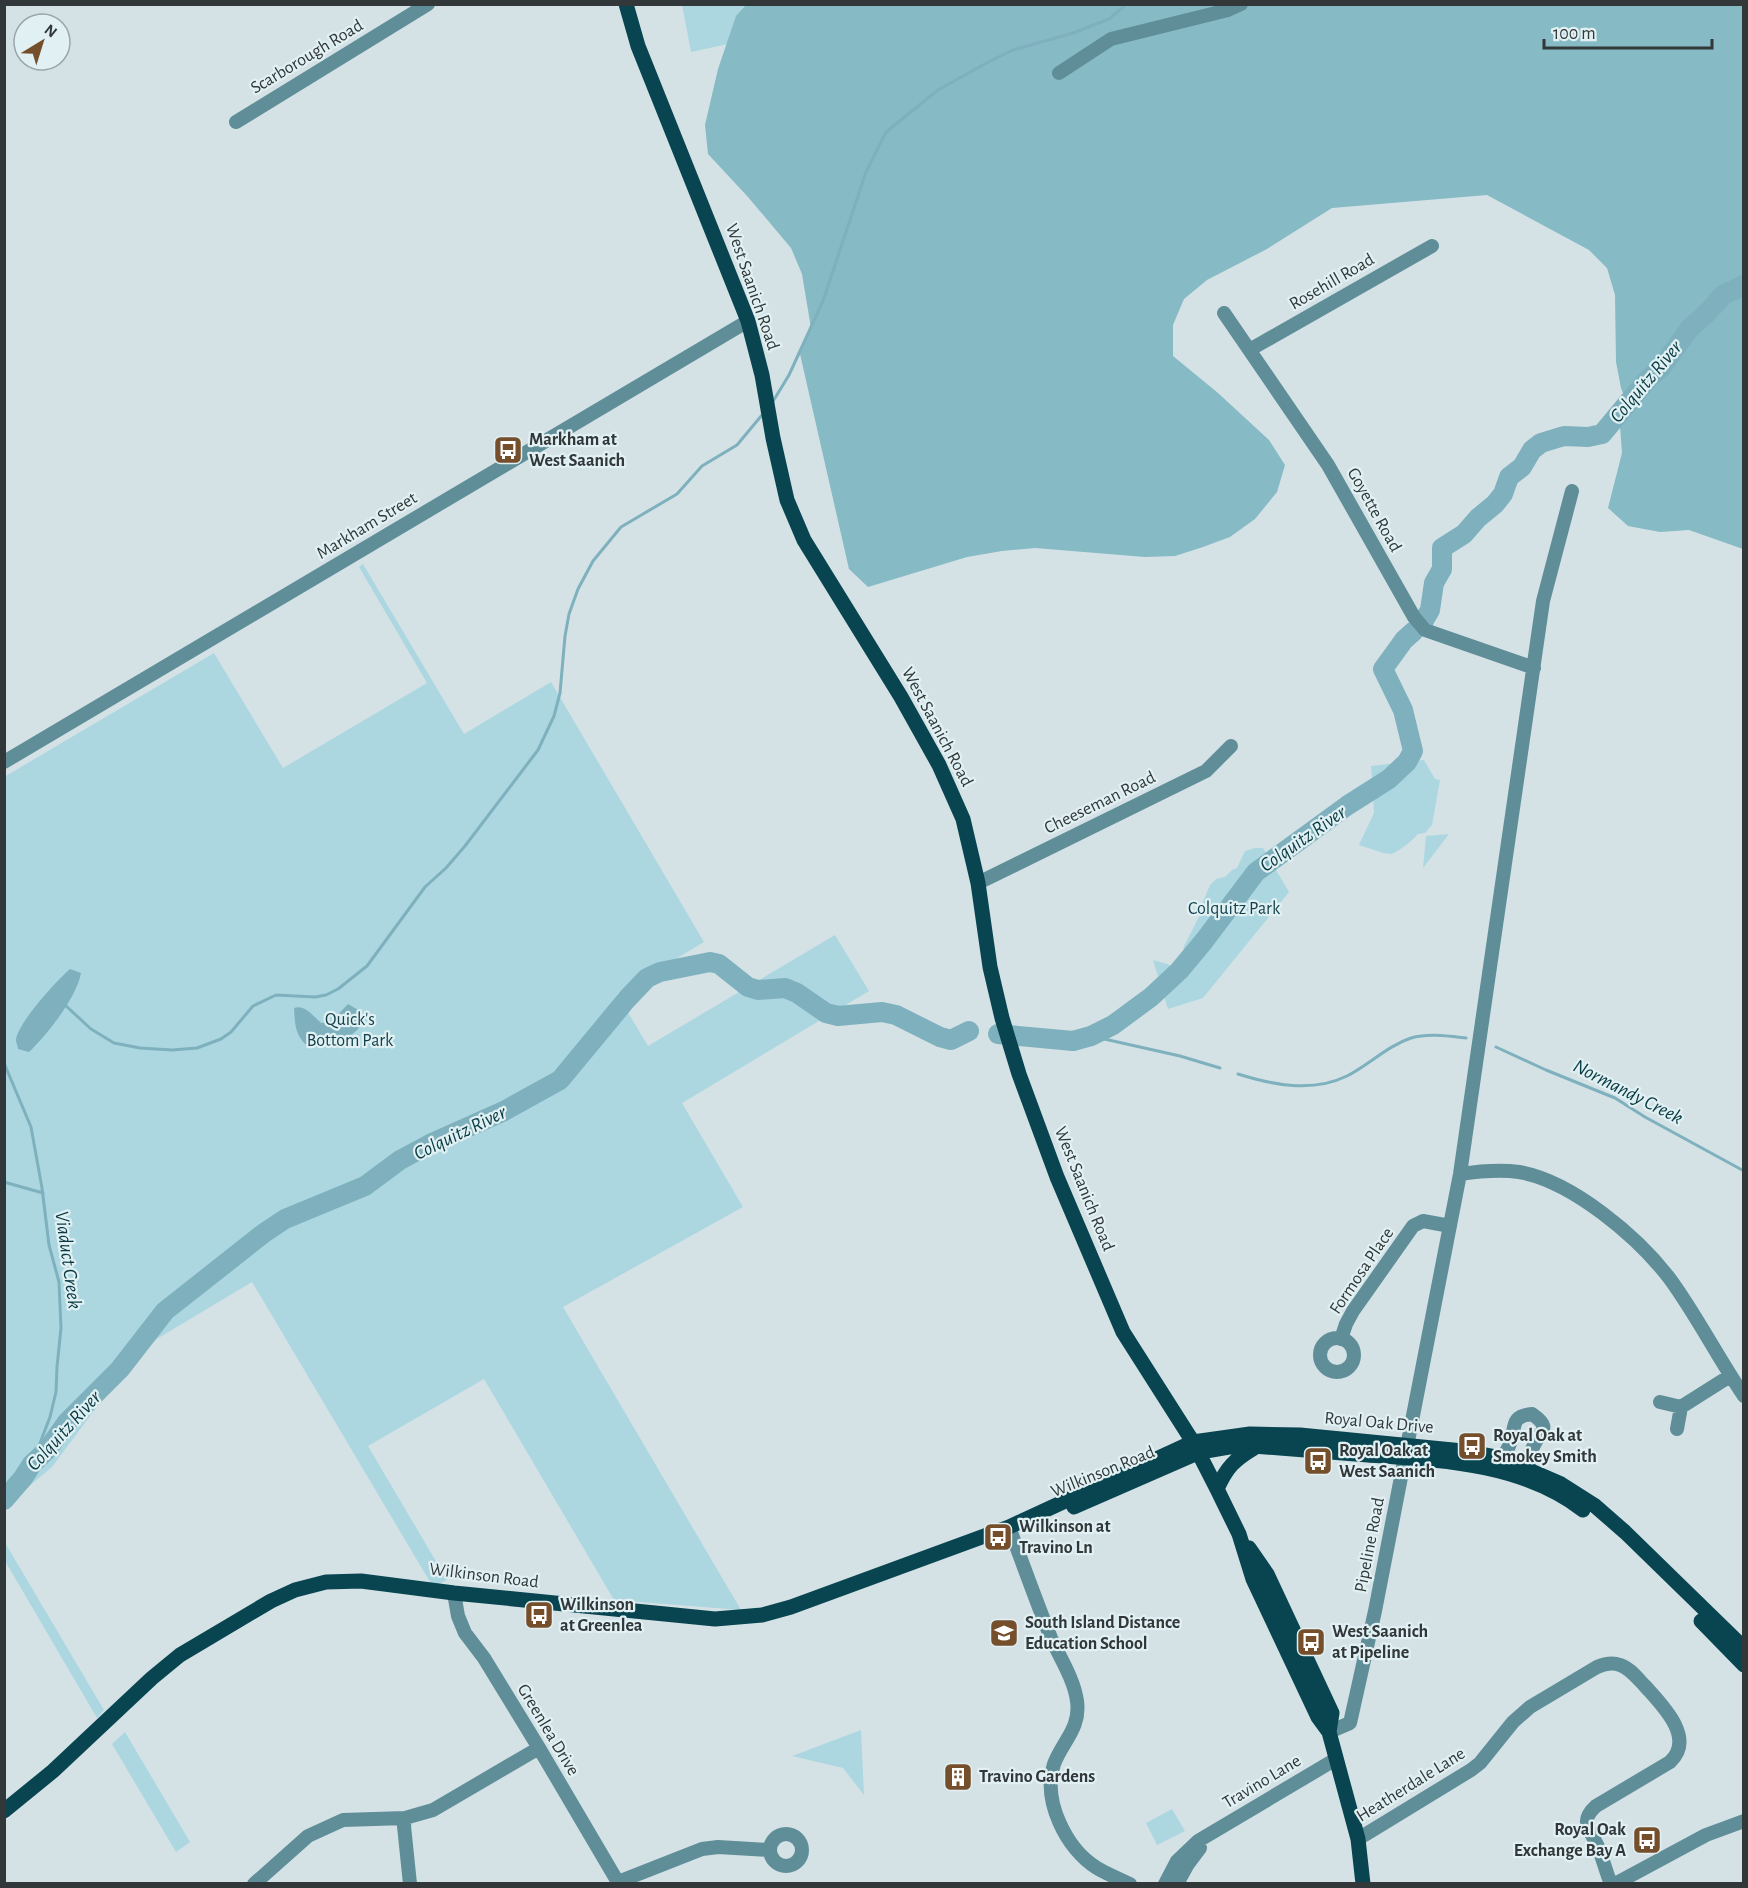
<svg xmlns="http://www.w3.org/2000/svg" width="1748" height="1888" viewBox="0 0 1748 1888" font-family="'Alegreya Sans',sans-serif">
	<style>
		.green { fill: #acd7e1 }
		.forest { fill: #86bac5 }
		.water { fill: #7eb1bd }
		.lines { fill: none; stroke-linecap: round; stroke-linejoin: round }
		.stream { stroke: #7eb1bd; stroke-width: 3 }
		.river { stroke: #7eb1bd; stroke-width: 20 }
		.minor { stroke: #5f8e98; stroke-width: 14 }
		.major { stroke: #084550; stroke-width: 15 }
		.labels { text-anchor: middle; dominant-baseline: central; stroke-width: 4.5; stroke-linejoin: round; paint-order: stroke }
		.street-label { font-size: 18px; fill: #323839; stroke: #e1f0f3 }
		.poi-label { font-size: 18px; font-weight: bold; fill: #323839; stroke: #e1f0f3; text-anchor: start }
		.park-label { font-size: 18px; fill: #103f49; stroke: #e1f0f3 }
		.water-label { font-size: 20px; font-style: italic; fill: #083a43; stroke: #e1f0f3 }
	</style>
	<rect width="100%" height="100%" fill="#d4e2e6"/>
	<path class="green" d="M682,5H763L779,33L691,52Z
		M363,564L464,734L551,682L704,942L617,994L648,1046L835,935L869,991L682,1103L743,1207L563,1307L741,1610L614,1600L484,1379L368,1446L447,1580L433,1587L252,1282L140,1349L52,1467L21,1493L5,1480L4,777L214,653L283,768L427,683L359,567Z
		M1424,760L1435,779L1440,780L1432,825L1425,833L1418,834C1411,842 1402,849 1392,854L1383,853L1359,845L1374,813L1371,766Z
		M1449,834L1423,868L1426,836Z
		M1255,848H1263L1289,892L1203,998L1168,1009L1153,960L1177,967L1181,966L1184,946L1201,913L1202,904L1210,885L1216,879L1225,877L1232,870L1237,868L1245,851Z
		M4,1541L104,1710L97,1718L5,1561Z
		M861,1730L864,1795L843,1768L792,1756Z
		M125,1732L190,1842L176,1852L112,1744Z
		M1172,1809L1185,1831L1157,1845L1146,1823Z"/>
	<path class="forest" d="M746,5H1743V549L1689,530L1660,532L1628,526L1608,508L1622,453L1620,426L1627,403L1621,388L1616,362L1615,295L1607,268L1589,250L1487,195L1332,208L1267,249L1207,280L1184,299L1173,325V356L1218,393L1269,440L1285,465L1277,492L1255,519L1230,537L1203,547L1175,556L1145,557L1035,548L1002,551L967,557L868,587L849,569L800,354L811,328L802,274L791,248L748,197L708,154L705,125L718,69L736,16Z"/>
	<path class="water" d="M70,969L81,973C77,997 47,1035 29,1052L18,1049C18,1046 16,1043 16,1040C17,1024 57,980 70,969Z
		M348,1004L360,1011L365,1020C352,1041 332,1045 310,1048C295,1037 295,1025 294,1008C305,1004 313,1016 321,1023L332,1021Z"/>
	<g class="lines">
		<path class="stream" d="M772,403L789,375L823,301L866,172L886,132L938,90L990,61L1013,50L1073,33L1109,19L1127,4
			M65,1005L91,1029L114,1043L140,1048L172,1050L197,1048L221,1039L231,1032L253,1006L276,995L315,997L326,995L338,989L367,966L425,887L446,868L465,846L538,750L554,716L560,693L565,636L569,614L578,589L593,561L621,527L677,494L702,466L737,445L762,415
			M1091,1036L1180,1056L1220,1068
			M1496,1047L1546,1070L1615,1098L1645,1117L1744,1171
			M4,1063L31,1127L42,1188L49,1245L59,1282L61,1328L57,1367L56,1392L50,1417L32,1464
			M1238,1074C1273,1085 1312,1093 1347,1076C1369,1065 1387,1046 1411,1038C1428,1033 1448,1036 1466,1038
			M4,1182L43,1193"/>
		<path class="river" d="M1423,622L1430,610L1434,583L1442,569V548L1464,534L1478,518L1495,504L1503,494L1509,477L1522,467L1532,450L1541,443L1564,436L1588,437L1602,434L1647,380L1661,368L1690,328L1707,313L1723,295L1744,285
			M998,1034L1073,1041L1091,1036L1113,1025L1151,997L1179,971L1204,941L1256,872L1348,805L1389,779L1407,762L1413,751L1403,710L1383,669L1404,640L1414,631
			M4,1500L23,1478L32,1464L48,1449L67,1422L120,1369L165,1311L264,1233L285,1219L365,1186L400,1160L430,1144L504,1111L560,1080L627,999L647,978L660,972L710,962L719,964L748,987L758,990L785,988L797,993L826,1013L838,1016L882,1012L896,1015L940,1037L951,1040L969,1031"/>
		<path class="minor" d="M1059,73L1111,39L1228,10L1241,4
			M236,122L428,4
			M1224,313L1328,465L1414,617L1425,630L1534,668
			M1251,349L1432,246
			M4,762L748,321
			M978,883L1206,771L1231,746
			M1460,1174C1480,1171 1499,1169 1519,1172C1572,1181 1638,1237 1670,1279C1697,1316 1718,1358 1744,1396
			M1320 1355a17 17 0 1 1 34 0a17 17 0 1 1-34 0Z
			M1341,1339L1346,1324L1353,1311L1413,1226L1423,1221L1450,1226
			M1660,1402L1681,1407L1730,1376
			M1677,1429L1681,1407
			M1501,1458C1504,1455 1507,1451 1509,1446C1517,1430 1508,1416 1532,1414C1552,1428 1541,1430 1534,1445C1530,1452 1529,1461 1528,1469
			M1009,1527C1023,1564 1036,1601 1051,1638C1060,1658 1074,1679 1077,1701C1081,1728 1062,1742 1054,1764C1042,1800 1066,1849 1097,1868C1107,1874 1119,1879 1130,1884
			M454,1593L458,1616L465,1633L484,1658L539,1748L619,1884
			M1329,1732L1350,1723L1375,1611L1460,1174L1543,601L1572,491
			M405,1818L404,1826L410,1884
			M770 1850a16 16 0 1 1 32 0a16 16 0 1 1-32 0Z
			M1358,1839L1471,1770L1480,1763L1513,1722L1530,1707L1597,1667C1604,1664 1612,1662 1620,1665C1630,1668 1638,1679 1645,1686C1662,1705 1696,1738 1670,1762L1596,1806C1578,1822 1591,1830 1598,1847C1603,1859 1606,1872 1611,1884
			M618,1882L702,1849L718,1847L770,1850
			M254,1884L308,1836L343,1820L405,1818L433,1810L539,1748
			M1165,1884L1177,1861L1198,1841L1336,1759
			M1177,1884L1188,1864L1200,1848
			M1615,1884L1706,1835L1744,1821"/>
		<path class="major" d="M626,4L638,46L748,321L762,375L773,438L787,500L804,540L901,697L939,765L963,819L978,883L990,967L1002,1018L1019,1074L1057,1177L1123,1332L1193,1442L1217,1489L1239,1534L1253,1579L1318,1717L1329,1732
			M1217,1489C1227,1467 1234,1460 1254,1448
			M1074,1507L1200,1452L1229,1447L1253,1446C1291,1449 1329,1452 1368,1455C1441,1460 1522,1463 1583,1510
			M1249,1548L1267,1574L1332,1713L1329,1732L1358,1839L1363,1884
			M1701,1621L1744,1665
			M4,1811L53,1771L152,1678L180,1655L271,1601L295,1590L326,1582L361,1581L454,1593L715,1619L762,1615L791,1607L1009,1527L1193,1442L1250,1434L1300,1435L1463,1451L1501,1458L1561,1484L1594,1505L1625,1532L1744,1648"/>
	</g>
	<defs>
		<g id="bus-square" transform="scale(1.5)"><rect x="-9" y="-9" width="18" height="18" rx="4" fill="#754f2b" stroke="#e1f0f3"/><path d="M-5-6H5V4H4V6H2V4H-2V6H-4V4H-5ZM-3.5-4V0h7V-4ZM-3.5 1.2v1.5H-2V1.2ZM2 1.2v1.5H3.5V1.2Z" fill="#fff"/></g>
		<g id="school-square" transform="scale(1.5)"><rect x="-9" y="-9" width="18" height="18" rx="4" fill="#754f2b" stroke="#e1f0f3"/><path d="M0-5L7-2L0 1L-7-2ZM-4 1L0 2.5L4 1V4Q0 6-4 4Z" fill="#fff"/></g>
		<g id="building-square" transform="scale(1.5)"><rect x="-9" y="-9" width="18" height="18" rx="4" fill="#754f2b" stroke="#e1f0f3"/><path d="M-4-6H4V6H1V3H-1V6H-4ZM-2.5-4.3h1.7v1.8h-1.7ZM.8-4.3h1.7v1.8H.8ZM-2.5-1h1.7V.8h-1.7ZM.8-1h1.7V.8H.8Z" fill="#fff"/></g>
	</defs>
	<g fill-rule="evenodd">
		<use href="#bus-square" x="508" y="450"/>
		<use href="#bus-square" x="1472" y="1446"/>
		<use href="#bus-square" x="1318" y="1461"/>
		<use href="#bus-square" x="998" y="1537"/>
		<use href="#bus-square" x="539" y="1615"/>
		<use href="#school-square" x="1004" y="1633"/>
		<use href="#bus-square" x="1311" y="1642"/>
		<use href="#building-square" x="958" y="1777"/>
		<use href="#bus-square" x="1647" y="1840"/>
	</g>
	<g class="labels">
		<g class="street-label">
			<text transform="translate(307 57) rotate(-31)">Scarborough Road</text>
			<text transform="translate(1332 282) rotate(-30)">Rosehill Road</text>
			<text transform="translate(752 287) rotate(71)">West Saanich Road</text>
			<text transform="translate(1374 510) rotate(61)">Goyette Road</text>
			<text transform="translate(367 526) rotate(-31)">Markham Street</text>
			<text transform="translate(937 727) rotate(62)">West Saanich Road</text>
			<text transform="translate(1100 803) rotate(-26)">Cheeseman Road</text>
			<text transform="translate(1084 1189) rotate(68)">West Saanich Road</text>
			<text transform="translate(1362 1271) rotate(-56)">Formosa Place</text>
			<text transform="translate(1379 1423) rotate(5)">Royal Oak Drive</text>
			<text transform="translate(1103 1472) rotate(-22)">Wilkinson Road</text>
			<text transform="translate(1370 1545) rotate(-79)">Pipeline Road</text>
			<text transform="translate(484 1576) rotate(7)">Wilkinson Road</text>
			<text transform="translate(548 1730) rotate(59)">Greenlea Drive</text>
			<text transform="translate(1262 1782) rotate(-31)">Travino Lane</text>
			<text transform="translate(1411 1785) rotate(-32)">Heatherdale Lane</text>
		</g>
		<g class="poi-label">
			<text x="529" y="440">Markham at<tspan x="529" dy="21">West Saanich</tspan></text>
			<text x="1493" y="1436">Royal Oak at<tspan x="1493" dy="21">Smokey Smith</tspan></text>
			<text x="1339" y="1451">Royal Oak at<tspan x="1339" dy="21">West Saanich</tspan></text>
			<text x="1019" y="1527">Wilkinson at<tspan x="1019" dy="21">Travino Ln</tspan></text>
			<text x="560" y="1605">Wilkinson<tspan x="560" dy="21">at Greenlea</tspan></text>
			<text x="1025" y="1623">South Island Distance<tspan x="1025" dy="21">Education School</tspan></text>
			<text x="1332" y="1632">West Saanich<tspan x="1332" dy="21">at Pipeline</tspan></text>
			<text x="979" y="1777">Travino Gardens</text>
			<text x="1626" y="1830" text-anchor="end">Royal Oak<tspan x="1626" dy="21">Exchange Bay A</tspan></text>
		</g>
		<g class="park-label">
			<text x="1234" y="909">Colquitz Park</text>
			<text x="350" y="1020">Quick's<tspan x="350" dy="21">Bottom Park</tspan></text>
		</g>
		<g class="water-label">
			<text transform="translate(1646 382) rotate(-50)">Colquitz River</text>
			<text transform="translate(1303 839) rotate(-35)">Colquitz River</text>
			<text transform="translate(1628 1092) rotate(27)">Normandy Creek</text>
			<text transform="translate(460 1133) rotate(-26)">Colquitz River</text>
			<text transform="translate(68 1260) rotate(82)">Viaduct Creek</text>
			<text transform="translate(64 1431) rotate(-48)">Colquitz River</text>
		</g>
	</g>
	<rect width="1748" height="1888" fill="none" stroke="#323839" stroke-width="12"/>
	<g transform="translate(42 42) rotate(38)"><circle r="28" fill="#e1f0f3" stroke="#9ba6a9" stroke-width="1.5"/>
	<path d="M0-4.5L10 22L0 15L-10 22Z" fill="#754f2b"/>
	<text y="-9" font-size="16" font-weight="bold" text-anchor="middle" fill="#323839">N</text>
	</g>
	<path d="M1544 39v9h168v-9" fill="none" stroke="#323839" stroke-width="3"/>
	<text x="1553" y="39" font-size="18" fill="#323839" stroke="#e1f0f3" stroke-width="4.5" paint-order="stroke">100 m</text>
</svg>
